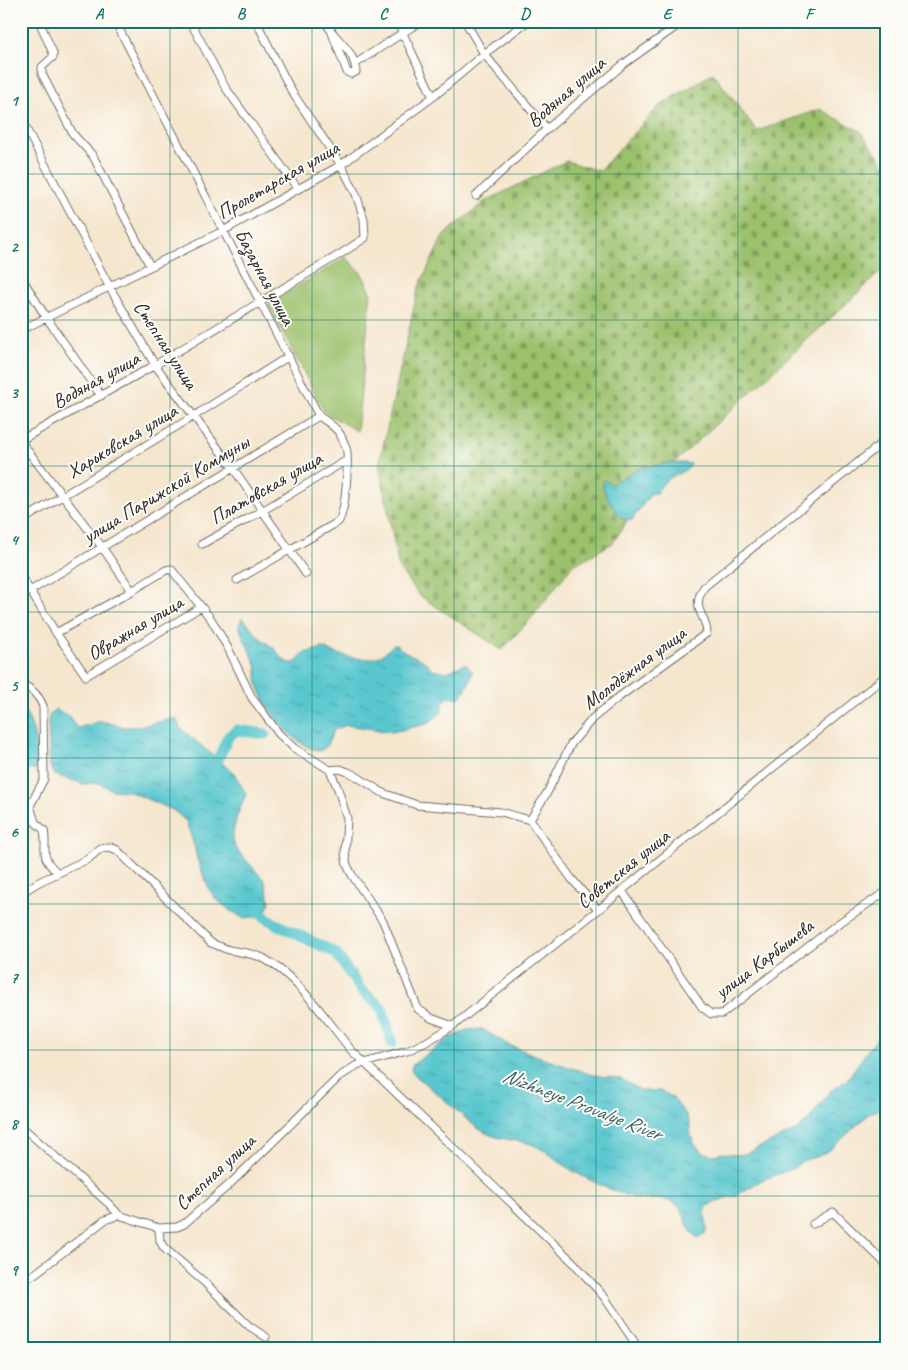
<svg xmlns="http://www.w3.org/2000/svg" width="908" height="1370" viewBox="0 0 908 1370" font-family="Caveat,sans-serif">
	<style>
		.grass { fill: #9bc16c; stroke: #63764c }
		.cemetery { fill: url(#cemetery-stones); stroke: #63764c }
		.water { fill: url(#water-ripples); stroke: #42797d }
		.lines { fill: none; stroke-linecap: round; stroke-linejoin: round }
		.river { stroke: #5ac7cf; stroke-width: 11 }
		.minor-casing { stroke: #726c64; stroke-width: 9 }
		.minor { stroke: #fff; stroke-width: 7 }
		.grid { fill: none; stroke: #0f766e; stroke-width: 1; stroke-opacity: 0.55 }
		.labels { text-anchor: middle; dominant-baseline: central; stroke-width: 4; stroke-linejoin: round; paint-order: stroke }
		.street-label { font-size: 20px; fill: #2b2b2b; stroke: #fdfcf7 }
		.water-label { font-size: 21px; font-style: italic; fill: #3b6264; stroke: #fdfcf7 }
		.neatline { fill: none; stroke: #0f766e; stroke-width: 2 }
		.grid-label { font-size: 16px; text-anchor: middle; font-weight: bold; fill: #0f766e }
	</style>
	<defs>
		<pattern id="cemetery-stones" width="16" height="16" patternUnits="userSpaceOnUse" patternTransform="scale(1.25)"><rect width="16" height="16" fill="#9bc16c"/><path d="M2 7V4a2 2 0 0 1 4 0v3zM10 15v-3a2 2 0 0 1 4 0v3z" fill="#7f9d59"/></pattern>
		<pattern id="water-ripples" width="26" height="14" patternUnits="userSpaceOnUse" patternTransform="scale(1.25)"><rect width="26" height="14" fill="#5ac7cf"/><path d="M2 4q2-2 4 0t4 0M15 11q2-2 4 0t4 0" fill="none" stroke="#4ba2a8"/></pattern>
	</defs>
	<rect width="100%" height="100%" fill="#fdfcf7"/>
	<filter id="ink" filterUnits="userSpaceOnUse"><feTurbulence type="fractalNoise" baseFrequency=".02" numOctaves="2"/><feDisplacementMap in="SourceGraphic" scale="10" xChannelSelector="R" yChannelSelector="G"/><feConvolveMatrix kernelMatrix="1 2 1 2 8 2 1 2 1" color-interpolation-filters="sRGB"/></filter>
	<filter id="wash" filterUnits="userSpaceOnUse"><feTurbulence type="fractalNoise" baseFrequency=".0096" numOctaves="4" result="noise"/><feDisplacementMap in="SourceGraphic" scale="20" xChannelSelector="R" yChannelSelector="G"/><feGaussianBlur stdDeviation="1.12" result="paint"/><feColorMatrix in="noise" values="0 0 0 0 0 0 0 0 0 0 0 0 0 0 0 0 0 1.4 0 .05"/><feComposite in="paint" operator="in"/></filter>
	<g filter="url(#wash)">
		<rect width="100%" height="100%" fill="#f5e6ce"/>
		<path class="grass" d="M346,257L362,274L371,292L357,431L325,413L268,304Z"/>
		<path class="cemetery" d="M713,73L757,131L820,109L860,131L887,167V266L648,487L613,543L572,566L534,615L502,650L420,596L399,569L379,464L418,289L443,236L484,202L566,161L599,171L658,107Z"/>
		<path class="water" d="M668,463H685L691,464L689,468L666,480L656,493H651L632,520L623,519C615,511 601,492 603,480L612,484L641,467H650Z
			M242,618L245,620L259,637L275,649L283,659L289,663H295L304,653L323,648C338,655 365,664 382,655C386,652 390,648 394,644C399,646 400,649 404,651C415,658 423,657 432,669L447,672L465,664L473,672L468,685L461,697L447,698L443,703L441,713L427,724L392,732L346,725L334,730L326,747L320,751C293,746 269,714 259,688C256,681 258,673 256,665C251,652 243,639 239,626Z
			M21,705C33,722 40,749 36,769L21,771Z
			M55,709L71,717L73,723L78,728L101,721L124,727H137L176,718L180,728L234,773L246,794L236,819L232,839L236,849L265,881L270,902L264,916L243,918L227,908L216,899L209,889L197,859L195,849L186,821L173,810L128,791L113,790L99,783L84,784L53,774L50,765L48,720L50,715Z
			M887,1027V1104L869,1114L832,1148L819,1156L802,1161L794,1168L762,1180L737,1195L714,1202L707,1207L705,1213L707,1229L704,1235L699,1238C683,1231 688,1206 670,1201C657,1198 642,1201 629,1196C609,1190 588,1180 570,1169C558,1162 549,1152 536,1146C520,1139 504,1141 488,1134C475,1128 466,1118 455,1109C443,1098 430,1088 417,1077L411,1070L412,1065L449,1038L467,1030L482,1029L507,1044L545,1059L593,1075L621,1079L640,1090L660,1091L672,1097L687,1116L690,1126L691,1136L695,1145L704,1153L713,1155L725,1153L737,1155L745,1154L797,1130L809,1120L830,1091L846,1081L870,1047Z"/>
		<g class="lines">
			<path class="river" d="M210,772L214,768L228,737L237,730L265,734
				M256,903L264,916L274,923L336,953L361,990L382,1008L392,1043"/>
		</g>
	</g>
	<g filter="url(#ink)">
		<g class="lines">
			<g class="minor-casing">
				<path id="minor" d="M39,21L53,53V57L42,67V74L73,134L93,156L150,266
					M115,21L319,416C327,422 335,426 340,434C343,440 346,446 347,452C348,466 346,512 338,522L237,580
					M190,21L225,87L298,189
					M325,21C334,40 355,49 356,72L351,74L347,72L332,33
					M397,21L433,97
					M465,21L484,54L547,129
					M877,21L887,39
					M355,64L421,21
					M21,119L109,286L155,365L233,468L306,574
					M476,196L547,129L625,63L684,21
					M21,277L46,317L101,396
					M21,330L223,231L341,165L433,97L484,54L528,21
					M21,440L155,365L342,253L365,238L364,219L356,194L341,165L292,92L256,21
					M21,442L102,547L132,591
					M21,521L194,416L289,356
					M202,544L262,511L347,460
					M21,576L56,633L86,676L201,607
					M30,591L319,416
					M56,633L132,591L166,570L171,569L211,619L229,650L252,698L279,734L294,748L330,770
					M21,684C31,688 39,696 43,706L44,779L30,806L35,822L44,830C48,850 38,856 58,873
					M530,820L548,791L571,744L593,718L619,697L707,633C706,614 690,609 704,587L887,439
					M622,891L702,1007L711,1014H722L836,925L887,891
					M21,893L39,882L88,859L101,848L110,847L117,850L211,943C217,945 223,948 229,950C240,952 252,953 263,958C297,976 327,1020 351,1050L574,1263L605,1298L639,1349
					M453,1026L431,1018L418,1009L383,921L352,875L347,865L345,853L347,818L338,789L330,770L340,769L348,772L356,776L383,793L417,805L501,812L530,820L571,878L598,910
					M21,1126L109,1204L119,1215
					M813,1224L833,1212L887,1265
					M159,1228L160,1241L164,1248L203,1281L249,1326L266,1337
					M21,1282L36,1273L105,1220L119,1215L159,1228L177,1227L184,1224L230,1184L339,1077L357,1065L407,1051L426,1042L453,1026L598,910L887,675"/>
			</g>
			<use href="#minor" class="minor"/>
		</g>
	</g>
	<path class="grid" d="M170,21V1349M312,21V1349M454,21V1349M596,21V1349M738,21V1349M21,174H887M21,320H887M21,466H887M21,612H887M21,758H887M21,904H887M21,1050H887M21,1196H887"/>
	<g class="labels">
		<g class="street-label">
			<text transform="translate(566 92) rotate(-41)">Водяная улица</text>
			<text transform="translate(278 180) rotate(-30)">Пролетарская улица</text>
			<text transform="translate(265 277) rotate(62)">Базарная улица</text>
			<text transform="translate(166 345) rotate(57)">Степная улица</text>
			<text transform="translate(96 380) rotate(-29)">Водяная улица</text>
			<text transform="translate(122 441) rotate(-31)">Харьковская улица</text>
			<text transform="translate(266 488) rotate(-30)">Платовская улица</text>
			<text transform="translate(166 489) rotate(-31)">улица Парижской Коммуны</text>
			<text transform="translate(135 628) rotate(-31)">Овражная улица</text>
			<text transform="translate(634 668) rotate(-37)">Молодёжная улица</text>
			<text transform="translate(623 869) rotate(-39)">Советская улица</text>
			<text transform="translate(764 959) rotate(-37)">улица Карбышева</text>
			<text transform="translate(215 1172) rotate(-43)">Степная улица</text>
		</g>
		<g class="water-label">
			<text transform="translate(582 1104) rotate(21)">Nizhneye Provalye River</text>
		</g>
	</g>
	<rect width="908" height="1370" fill="none" stroke="#fdfcf7" stroke-width="55"/>
	<rect x="28" y="28" width="852" height="1314" class="neatline"/>
	<g class="grid-label">
		<text x="99" y="19">A</text>
		<text x="241" y="19">B</text>
		<text x="383" y="19">C</text>
		<text x="525" y="19">D</text>
		<text x="667" y="19">E</text>
		<text x="809" y="19">F</text>
		<text x="14" y="106">1</text>
		<text x="14" y="252">2</text>
		<text x="14" y="398">3</text>
		<text x="14" y="545">4</text>
		<text x="14" y="691">5</text>
		<text x="14" y="837">6</text>
		<text x="14" y="983">7</text>
		<text x="14" y="1129">8</text>
		<text x="14" y="1275">9</text>
	</g>
</svg>
